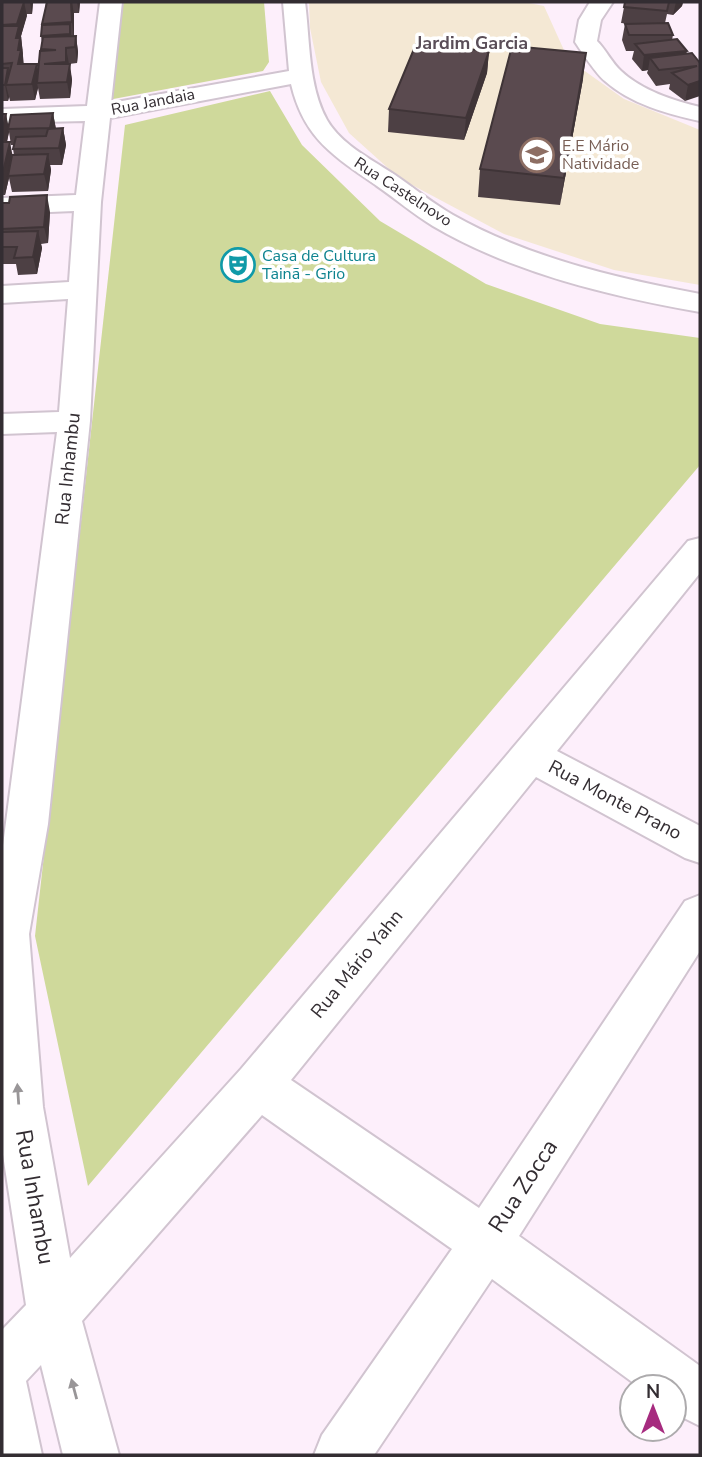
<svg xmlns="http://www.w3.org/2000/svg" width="702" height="1457" viewBox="0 0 702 1457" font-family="'Nunito Sans',sans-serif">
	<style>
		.education { fill: #f4e8d4 }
		.green { fill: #cfd99b }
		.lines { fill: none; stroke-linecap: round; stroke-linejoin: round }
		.street-casing { stroke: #d1c4d0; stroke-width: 4 }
		.street { fill: #fff; fill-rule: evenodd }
		.wall { fill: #4d4044; fill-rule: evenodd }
		.shaded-wall { fill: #3f3437 }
		.building { fill: #5a4a4f; stroke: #3f3437; stroke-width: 2 }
		.oneway { fill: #999698 }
		.labels { text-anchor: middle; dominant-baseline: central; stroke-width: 7; stroke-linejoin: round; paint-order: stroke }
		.far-street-label { font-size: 16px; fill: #332d32; stroke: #fff }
		.far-education-label { font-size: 16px; fill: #785e54; stroke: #fff; text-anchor: start }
		.far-culture-label { font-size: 16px; fill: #0d838f; stroke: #fff; text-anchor: start }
		.far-neighbourhood-label { font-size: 18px; font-weight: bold; fill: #5a4e58; stroke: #fff }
		.street-label { font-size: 19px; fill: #332d32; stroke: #fff }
		.near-street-label { font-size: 23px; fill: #332d32; stroke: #fff }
	</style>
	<rect width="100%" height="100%" fill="#fdeffb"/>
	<path class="education" d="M309,2H524L544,6L568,59L624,99L700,130V285L614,270L504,234L399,178L349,133L321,82L310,28Z"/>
	<path class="green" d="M117,2H264L269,62L263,71L108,100Z
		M270,91L302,145L380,221L486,284L600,324L700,338V465L88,1186L35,936L125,125Z"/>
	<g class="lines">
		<g class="street-casing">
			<path id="street" d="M100,2H122L111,103L289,71L283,2H305C310,40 308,86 327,120C341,144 369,158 392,173C413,187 432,203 453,215C529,258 616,278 700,294V312C610,296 513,273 433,226C413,214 396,199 377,186C334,156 304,139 291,84L110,118L101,202L90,421L48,824L29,934L43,1107L70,1258L241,1069L688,541L700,538V573L557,751L700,826V863L685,858L536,777L291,1080L479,1208L685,901L700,895V951L519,1236L700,1366V1426L674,1413V1387H639L492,1279L374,1455H314L322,1435L452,1249L262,1115L82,1321L119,1455H63L41,1365L26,1381L42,1455H2V1330L26,1305L2,1148V853L57,432L2,434V414L59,412L68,299L2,303V286L69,282L74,211L2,214V198L76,195L85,121L2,123V109L87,106Z
				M590,2H613L601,20L597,41C606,50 612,63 621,71C641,90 674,101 700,107V121C667,114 631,104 605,81C597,75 581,51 575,42L579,20Z"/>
		</g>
		<use href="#street" class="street"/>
	</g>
	<path class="wall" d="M2,2H33L32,14H27L21,36L23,54L22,59L23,64H37L38,70L42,51V42L41,36L46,2H80L79,13H74V36H76L78,52L77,63L69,64L72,80L70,98L40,99L38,88L35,100L10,101L9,97L8,101H2Z
		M625,2H683L682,6L673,15L667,14L665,23L673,35L672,40L686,54L700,63L685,101L669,89L670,84L656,86L647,73L648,70L642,71L632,59L634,51H626L622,40L625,24H633L621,23Z
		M489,51L487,73L464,140L388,132L389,109Z
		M583,79L560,205L478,197L480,169Z
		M53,113L56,129L63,128L66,145L62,165H50L51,170L48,191L12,192L9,178L5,195H2V114H6L8,127ZM9,132L11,145H14L13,149L14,155H12L7,142Z
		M2,200V203L50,212L48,243L41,244L42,248L37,274L18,275L16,264H2Z"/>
	<path class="shaded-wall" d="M24,2L27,16L21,36L24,66L18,64L16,38L18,30L17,24Z
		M30,2H33L32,14Z
		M72,2L74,15V38L72,22Z
		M77,2H80L79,13Z
		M676,2H683L682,6L673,15Z
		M76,36L78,52L77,63L75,47Z
		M66,48L69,64V71L70,64L72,80L70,98L67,82L68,75L66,62Z
		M489,51L487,73L464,140L466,118Z
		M687,51L684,66L650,58L648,70L642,71L644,55Z
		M586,53L583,79L560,205L564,178Z
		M37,64L40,80L37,83L38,88L35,100L32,84Z
		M8,68L11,85H6L9,97L8,101L5,85Z
		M700,81V96L685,101L688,85Z
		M53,113L56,130L53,144L50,128Z
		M6,114L9,129H8L9,132L5,150L2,131Z
		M63,128L66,145L62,165L59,148Z
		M10,142L13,158L8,176L9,178L5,195L2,176Z
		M48,154L51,170L48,191L44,174Z
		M47,195L50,212L48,243L44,227Z
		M38,231L42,248L37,274L33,257Z"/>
	<path class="building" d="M2,2H24L17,24L2,25Z
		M47,2H71L72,22L42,24Z
		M625,2H669L667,11L624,7Z
		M668,23L673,35H629L625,24Z
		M70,24V34L41,36L42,25Z
		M2,26H19L16,38H20L18,50H21L18,64H37L32,84L6,85L12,63L2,64Z
		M76,36L75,47L66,48V62L44,64H70L67,82L37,83L40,51L56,50L41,49L43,37Z
		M677,39L687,51L644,55L635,44Z
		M416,44L489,51L466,118L389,109Z
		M512,46L586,53L564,178L480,169Z
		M692,53L700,63V81L688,85L672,73L697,66L659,70L650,58Z
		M2,68H8L5,85H2Z
		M53,113L50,128L8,129L11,115Z
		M2,114H6L2,131Z
		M63,128L59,148L13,149L16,137L46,136L48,129Z
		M2,142H10L2,176Z
		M48,154L44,174L8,176L12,155Z
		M47,195L44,227L2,229V203H9L10,197Z
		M38,231L33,257L14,258L17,247H2V232Z"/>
	<defs><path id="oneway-solid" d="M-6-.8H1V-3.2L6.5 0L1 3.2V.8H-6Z" transform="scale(1.75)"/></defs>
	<g class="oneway">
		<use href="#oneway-solid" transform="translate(18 1094) rotate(-94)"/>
		<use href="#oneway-solid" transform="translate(74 1389) rotate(-105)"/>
	</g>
	<defs>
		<g id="school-ring" transform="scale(1.75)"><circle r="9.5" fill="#fff" stroke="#8d6e63" stroke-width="1.5"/><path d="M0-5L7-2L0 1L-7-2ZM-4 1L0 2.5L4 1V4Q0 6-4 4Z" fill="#8d6e63"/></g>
		<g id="theatre-ring" transform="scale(1.75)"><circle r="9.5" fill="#fff" stroke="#0f9aa8" stroke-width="1.5"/><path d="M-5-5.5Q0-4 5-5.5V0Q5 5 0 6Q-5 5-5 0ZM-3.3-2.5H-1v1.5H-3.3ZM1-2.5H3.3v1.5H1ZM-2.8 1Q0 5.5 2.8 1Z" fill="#0f9aa8"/></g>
	</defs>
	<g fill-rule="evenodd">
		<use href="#school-ring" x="537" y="155"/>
		<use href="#theatre-ring" x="238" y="265"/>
	</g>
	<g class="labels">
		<g class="far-street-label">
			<text transform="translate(153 102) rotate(-11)">Rua Jandaia</text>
			<text transform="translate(403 192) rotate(33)">Rua Castelnovo</text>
		</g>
		<g class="far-education-label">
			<text x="562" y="146">E.E Mário<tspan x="562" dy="18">Natividade</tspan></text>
		</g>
		<g class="far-culture-label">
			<text x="262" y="256">Casa de Cultura<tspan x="262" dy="18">Tainã - Grio</tspan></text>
		</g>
		<g class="far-neighbourhood-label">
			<text x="472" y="43">Jardim Garcia</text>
		</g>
		<g class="street-label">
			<text transform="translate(68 469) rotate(-84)">Rua Inhambu</text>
			<text transform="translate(615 800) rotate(28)">Rua Monte Prano</text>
			<text transform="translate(357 964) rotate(-51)">Rua Mário Yahn</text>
		</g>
		<g class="near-street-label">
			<text transform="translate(523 1186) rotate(-57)">Rua Zocca</text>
			<text transform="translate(35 1197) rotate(80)">Rua Inhambu</text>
		</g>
	</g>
	<rect width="702" height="1457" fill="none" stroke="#332d32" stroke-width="7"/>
	<g transform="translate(653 1408)"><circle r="33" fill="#ffffff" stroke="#adabad" stroke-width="2"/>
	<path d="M0-5L12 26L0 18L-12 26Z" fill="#a62b7f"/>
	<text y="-10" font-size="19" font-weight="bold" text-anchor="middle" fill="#332d32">N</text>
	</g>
</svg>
